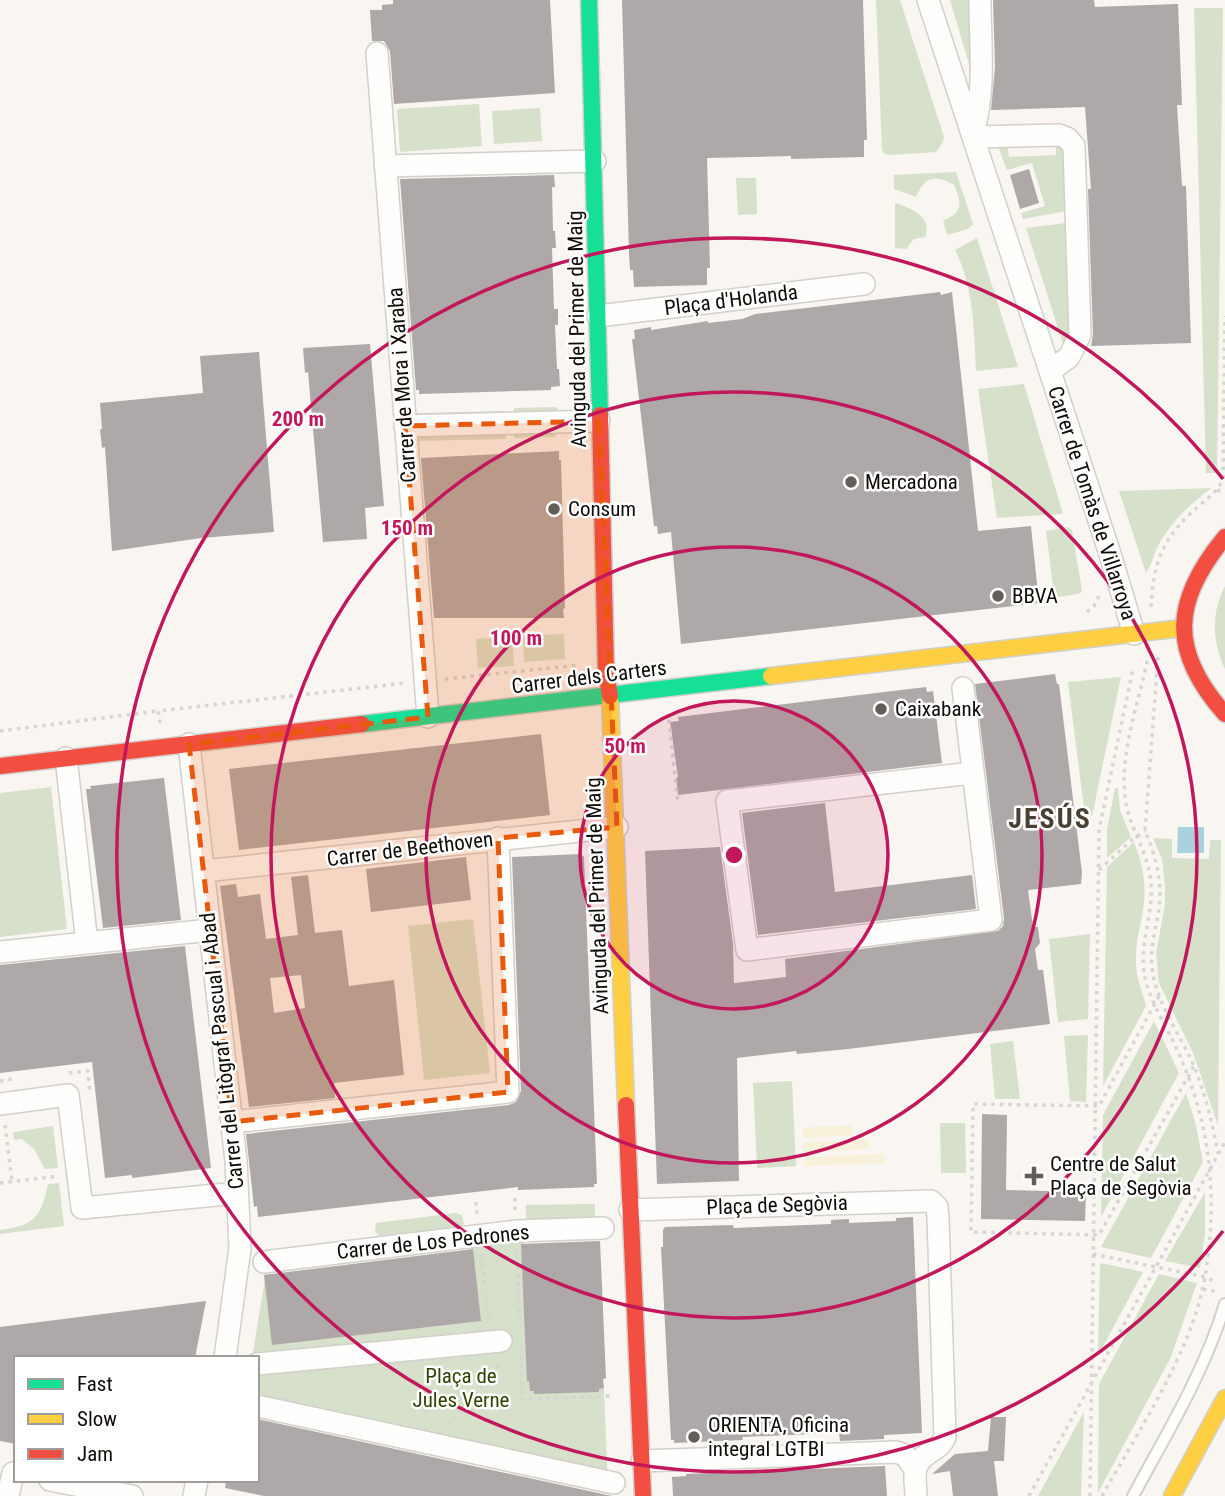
<svg xmlns="http://www.w3.org/2000/svg" width="1225" height="1496" viewBox="0 0 1225 1496" font-family="'Roboto Condensed',sans-serif">
	<style>
		.green { fill: #d7e0cb }
		.sand { fill: #f8f1d9 }
		.water { fill: #a9d1de }
		.building { fill: #aea9a8; fill-rule: evenodd }
		.lines { fill: none; stroke-linecap: round; stroke-linejoin: round }
		.lane-casing { stroke: #d3cfca; stroke-width: 14 }
		.street-casing { stroke: #d3cfca; stroke-width: 24 }
		.fast-casing { stroke: #d3cfca; stroke-width: 19 }
		.slow-casing { stroke: #d3cfca; stroke-width: 19 }
		.jam-casing { stroke: #d3cfca; stroke-width: 19 }
		.path { stroke: #d5d5d3; stroke-width: 3.5; stroke-dasharray: 3.5 5; stroke-linecap: butt }
		.lane { stroke: #fefefd; stroke-width: 10 }
		.street { stroke: #fefefd; stroke-width: 21 }
		.fast { stroke: #16e098; stroke-width: 16 }
		.slow { stroke: #ffcf43; stroke-width: 16 }
		.jam { stroke: #f24e42; stroke-width: 16 }
		.marked { fill: #e8590c; fill-opacity: 0.2; stroke: #e8590c; stroke-width: 5; stroke-dasharray: 14 9; stroke-linejoin: round }
		.ring { fill: none; stroke: #c2185b; stroke-width: 3.5 }
		.poi-dot { fill: #615d58; stroke: #fff; stroke-width: 2.5 }
		.labels { text-anchor: middle; dominant-baseline: central; stroke-width: 5; stroke-linejoin: round; paint-order: stroke }
		.street-label { font-size: 21px; fill: #0f0b06; stroke: #fff }
		.poi-label { font-size: 21px; fill: #0f0b06; stroke: #fff; text-anchor: start }
		.park-label { font-size: 21px; fill: #2a4600; stroke: #fff }
		.district-label { font-size: 28px; font-weight: bold; letter-spacing: 2px; fill: #4a3f33; stroke: #fff }
		.centre { fill: #c2185b; stroke: #fff; stroke-width: 3.5 }
		.ring-label { font-size: 21px; text-anchor: middle; font-weight: bold; fill: #c2185b; stroke: #fff; stroke-width: 5; stroke-linejoin: round; paint-order: stroke }
	</style>
	<rect width="100%" height="100%" fill="#f9f5f0"/>
	<path class="green" d="M876,0H900L944,137L943,142L936,152L891,155L885,154L882,150Z
		M950,0H968L973,71H971Z
		M1194,8H1223L1217,473H1206Z
		M479,104L482,146L400,152L397,109Z
		M540,108L542,141L494,144L492,111Z
		M1056,142L1068,147L1067,211L1023,219L1021,213L1045,206L1032,163L1007,170L997,144H1007L1009,157L1056,155Z
		M956,172L973,224L968,229L947,235L943,220C963,214 962,202 954,185C935,173 924,178 916,197L894,189V175Z
		M736,178H756L757,214L738,215Z
		M895,203C911,208 933,217 925,237L914,239L906,249L895,248Z
		M1066,223L1075,317L1065,350L1026,228Z
		M977,238L1018,367L976,371C974,331 974,287 955,250Z
		M1024,384L1063,514L997,518L978,389Z
		M554,407L558,408V432L555,437L514,438V408Z
		M505,411L506,439L417,441L416,413Z
		M1212,488C1191,503 1172,521 1159,544C1154,553 1151,566 1146,573L1119,491Z
		M1067,527L1072,530L1082,591L1079,594L1057,597L1054,594L1046,531Z
		M1225,586V669C1212,642 1211,613 1225,586Z
		M564,634L565,659L524,662L523,636Z
		M512,636L514,666L478,668L476,639Z
		M1121,677L1092,816H1085L1068,682Z
		M51,787L67,929L0,937V793Z
		M1115,788H1118L1120,810L1131,837L1107,858V830Z
		M1153,838L1172,839V858L1209,859L1210,840H1221L1218,1125L1193,1053L1159,983L1156,953L1165,905V886L1162,859Z
		M1134,842C1142,862 1146,881 1144,902C1142,922 1135,942 1136,962C1136,978 1142,991 1146,1006L1103,1086L1107,867Z
		M473,919L490,1073L424,1080L408,926Z
		M1090,934L1088,1019L1058,1022L1049,939Z
		M1154,1021L1179,1073L1101,1217L1103,1115Z
		M1088,1035L1086,1102L1070,1101L1064,1036Z
		M1013,1041L1020,1099H995L990,1044Z
		M792,1081L796,1166L757,1168L753,1083Z
		M1186,1093L1196,1125L1203,1162L1151,1258L1101,1247Z
		M940,1123H965L966,1173H941Z
		M53,1126L58,1168L45,1169L34,1149L22,1139L14,1140L13,1132Z
		M59,1183L64,1226L0,1234V1230C34,1226 41,1217 48,1184Z
		M1205,1192V1234L1200,1268L1165,1261Z
		M595,1204V1219L526,1221V1205Z
		M456,1213L462,1215L464,1224L458,1228L379,1236L375,1231L376,1223Z
		M524,1237L530,1391L604,1388L608,1487L257,1416V1358H252L267,1267L275,1341L477,1317L469,1244Z
		M1100,1263L1143,1272L1098,1356Z
		M1159,1274L1197,1283L1170,1359L1098,1493L1099,1384Z
		M1084,1412L1081,1496H1038Z"/>
	<path class="sand" d="M852,1125V1135L803,1138V1128Z
		M868,1139L869,1149L804,1152L803,1142Z
		M885,1154V1163L805,1166L804,1157Z"/>
	<path class="water" d="M1178,827H1204V853H1177Z"/>
	<path class="building" d="M393,0H550L555,93L394,104L390,51L384,41H372L370,10H382V5L393,4Z
		M622,0H863L867,140H864V157L791,159V156L707,158L710,268H707V285L634,287L633,270H630L629,254Z
		M993,0H1094L1095,7L1178,4L1182,105H1177L1182,186H1186L1191,343L1091,346L1093,335L1088,189H1091L1085,107L991,110L995,67Z
		M1029,169L1039,203L1020,209L1010,175Z
		M554,175L555,187H552L553,231H555L556,248H552L554,309H558V325H555L557,369H559L560,386L551,387V390L419,394V390H416L400,179Z
		M940,292L941,295L952,292L978,531L1031,526L1039,603L681,644L671,532L658,534L657,526H654L632,339H635L634,330L651,327V330L708,321V323L742,319L755,314Z
		M370,344L384,506L365,508L367,539L323,542L308,372L305,373L303,348Z
		M259,352L274,532L201,538L112,551L105,447L102,448L100,429H102L100,403L203,393L200,356Z
		M559,451V460H561L565,608L563,609L564,618H434L421,458Z
		M1055,674L1057,684H1059L1082,873L1081,884L1028,890L1033,927H1038L1040,943L1035,949L1038,970H1043L1050,1024L848,1049L797,1054L796,1051L737,1058L739,1181L657,1184L645,851L720,847L733,944L734,983L786,977L785,959L998,931L1003,926L1004,918L975,684Z
		M926,687L927,692L933,691L942,763L678,795L676,778L678,777L670,722L679,721L678,717Z
		M541,734L550,815L239,850L229,769Z
		M164,778L181,920L103,928L86,789H91L90,786Z
		M825,803L835,892L972,875L976,909L758,935L742,813Z
		M581,854L584,857L597,1184H594V1187L518,1190V1187L258,1217L257,1206L254,1207L246,1134L509,1105L516,1102L521,1091L512,857Z
		M466,857L471,900L371,912L366,869Z
		M308,875L315,933L342,930L349,986L394,980L404,1075L334,1083L335,1098L249,1107L220,886L236,884L238,897L260,894L266,939L298,935L291,877ZM301,975L305,1008L274,1013L270,978Z
		M185,946L211,1168L132,1178V1175L105,1178L92,1062L0,1073V965Z
		M982,1114L1007,1115L1006,1190L1086,1192L1085,1221L981,1219Z
		M913,1217L922,1433L884,1435V1439L840,1441L839,1433L742,1437L743,1440L674,1443V1440H671L661,1247H663V1230L665,1227L733,1225L734,1228L831,1224V1220L849,1219V1223L896,1221V1218Z
		M600,1241L606,1378L603,1379L604,1388L599,1389V1392L534,1394V1391H530L529,1381L527,1382L521,1244Z
		M473,1249L481,1321L272,1345L264,1275Z
		M206,1301L195,1358H16V1444L0,1441V1327Z
		M991,1417H1006L1004,1461H994L998,1496H953L950,1471L932,1474L955,1454L988,1451Z
		M257,1419L612,1496H264L225,1488L226,1480H257Z
		M885,1466L887,1496H673L672,1477L686,1476V1474Z"/>
	<g class="lines">
		<g class="lane-casing">
			<path id="lane" d="M1133,1496C1167,1433 1204,1373 1225,1304"/>
		</g>
		<g class="street-casing">
			<path id="street" d="M928,0L1110,554L1134,634
				M377,53L428,717
				M973,132C986,90 980,44 980,0
				M974,137L1059,135L1067,138L1074,146L1080,335L1069,357L1050,371
				M385,166L595,161
				M598,316L864,284
				M405,426L599,421
				M963,688L991,920L747,950L727,801L972,773
				M189,744L236,1161L240,1248L225,1358
				M66,758L87,943
				M204,871L617,827
				M0,952L210,930
				M0,1104L68,1095L82,1208L237,1193
				M232,1122L508,1092L498,838
				M630,1210L931,1201L937,1207L938,1217L945,1437C940,1451 922,1452 917,1466C913,1474 916,1487 916,1496
				M264,1262L516,1231L603,1228
				M257,1364L501,1341
				M257,1406L614,1483
				M642,1461L896,1452L905,1455L915,1469
				M50,1480L132,1496
				M8,1496L13,1473
				M194,1496L197,1480"/>
		</g>
		<g class="fast-casing">
			<path id="fast" d="M589,0L600,415
				M362,724L771,676"/>
		</g>
		<g class="slow-casing">
			<path id="slow" d="M771,676L1183,628
				M610,696L626,1105
				M1172,1496L1225,1398"/>
		</g>
		<g class="jam-casing">
			<path id="jam" d="M600,415L606,671L610,696
				M1225,537C1172,601 1169,651 1225,714
				M0,766L362,724
				M626,1105L643,1496"/>
		</g>
		<path class="path" d="M1217,491L1225,490
			M1151,607C1153,568 1160,543 1189,515C1201,503 1215,495 1223,480L1225,316
			M1087,612L1094,606L1100,594
			M1158,657L1145,831C1157,858 1163,885 1158,915C1155,932 1150,949 1152,968C1156,1003 1180,1034 1194,1066C1205,1094 1213,1124 1218,1154
			M445,679L579,665
			M669,720L678,804
			M160,723L158,711L406,683
			M0,731L158,711
			M1099,870L1133,839L1145,831
			M1159,996L1099,1106L973,1104L971,1232L1099,1235L1194,1066
			M69,1073L88,1071L90,1093
			M0,1081L12,1079
			M5,1125L12,1182
			M0,1183L59,1176
			M515,1198V1210
			M476,1202L477,1216
			M517,1249L520,1333
			M1093,1254L1205,1277L1216,1282
			M481,1255L489,1322
			M1203,1289L1218,1292
			M521,1347L522,1399L611,1396
			M447,1426L501,1363
			M1029,1496L1225,1142
			M1090,1496L1099,830L1133,669
			M1102,1496C1139,1430 1192,1351 1205,1277C1218,1201 1211,1125 1179,1054C1168,1028 1151,1005 1145,977C1138,945 1154,915 1151,883C1149,854 1131,831 1126,803C1118,755 1139,703 1148,657"/>
		<use href="#lane" class="lane"/>
		<use href="#street" class="street"/>
		<use href="#fast" class="fast"/>
		<use href="#slow" class="slow"/>
		<use href="#jam" class="jam"/>
	</g>
	<path class="marked" d="M599,421L617,827L498,838L508,1092L232,1122L189,744L428,717L405,426Z"/>
	<circle cx="734" cy="855" r="154" fill="#c2185b" fill-opacity=".12"/>
	<g class="ring">
		<circle cx="734" cy="855" r="154"/>
		<circle cx="734" cy="855" r="308"/>
		<circle cx="734" cy="855" r="463"/>
		<path d="M1223 1231A617 617 0 1 1 1223 479"/>
	</g>
	<g class="poi-dot">
		<circle cx="851" cy="482" r="7"/>
		<circle cx="554" cy="509" r="7"/>
		<circle cx="998" cy="596" r="7"/>
		<circle cx="881" cy="709" r="7"/>
		<path d="M1030.5 1165.5h7v7h7v7h-7v7h-7v-7h-7v-7h7z"/>
		<circle cx="694" cy="1437" r="7"/>
	</g>
	<g class="labels">
		<g class="street-label">
			<text transform="translate(731 300) rotate(-7)">Plaça d'Holanda</text>
			<text transform="translate(577 329) rotate(-91)">Avinguda del Primer de Maig</text>
			<text transform="translate(402 385) rotate(-94)">Carrer de Mora i Xaraba</text>
			<text transform="translate(1092 503) rotate(72)">Carrer de Tomàs de Villarroya</text>
			<text transform="translate(589 677) rotate(-7)">Carrer dels Carters</text>
			<text transform="translate(410 849) rotate(-7)">Carrer de Beethoven</text>
			<text transform="translate(597 896) rotate(-92)">Avinguda del Primer de Maig</text>
			<text transform="translate(222 1051) rotate(-96)">Carrer del Litògraf Pascual i Abad</text>
			<text transform="translate(777 1205) rotate(-2)">Plaça de Segòvia</text>
			<text transform="translate(433 1242) rotate(-6)">Carrer de Los Pedrones</text>
		</g>
		<g class="poi-label">
			<text x="865" y="482">Mercadona</text>
			<text x="568" y="509">Consum</text>
			<text x="1012" y="596">BBVA</text>
			<text x="895" y="709">Caixabank</text>
			<text x="1050" y="1164">Centre de Salut<tspan x="1050" dy="24">Plaça de Segòvia</tspan></text>
			<text x="708" y="1425">ORIENTA, Oficina<tspan x="708" dy="24">integral LGTBI</tspan></text>
		</g>
		<g class="park-label">
			<text x="461" y="1376">Plaça de<tspan x="461" dy="24">Jules Verne</tspan></text>
		</g>
		<g class="district-label">
			<text x="1050" y="818">JESÚS</text>
		</g>
	</g>
	<circle cx="734" cy="855" r="10" class="centre"/>
	<g class="ring-label">
		<text x="298" y="426">200 m</text>
		<text x="407" y="535">150 m</text>
		<text x="516" y="645">100 m</text>
		<text x="625" y="753">50 m</text>
	</g>
	<rect x="14" y="1356" width="245" height="126" fill="#ffffff" stroke="#9f9d9b" stroke-width="2"/>
	<rect x="28" y="1379" width="35" height="10" fill="#16e098" stroke="#9f9d9b" stroke-width="2"/>
	<text x="77" y="1391" font-size="21" fill="#0f0b06">Fast</text>
	<rect x="28" y="1414" width="35" height="10" fill="#ffcf43" stroke="#9f9d9b" stroke-width="2"/>
	<text x="77" y="1426" font-size="21" fill="#0f0b06">Slow</text>
	<rect x="28" y="1449" width="35" height="10" fill="#f24e42" stroke="#9f9d9b" stroke-width="2"/>
	<text x="77" y="1461" font-size="21" fill="#0f0b06">Jam</text>
</svg>
